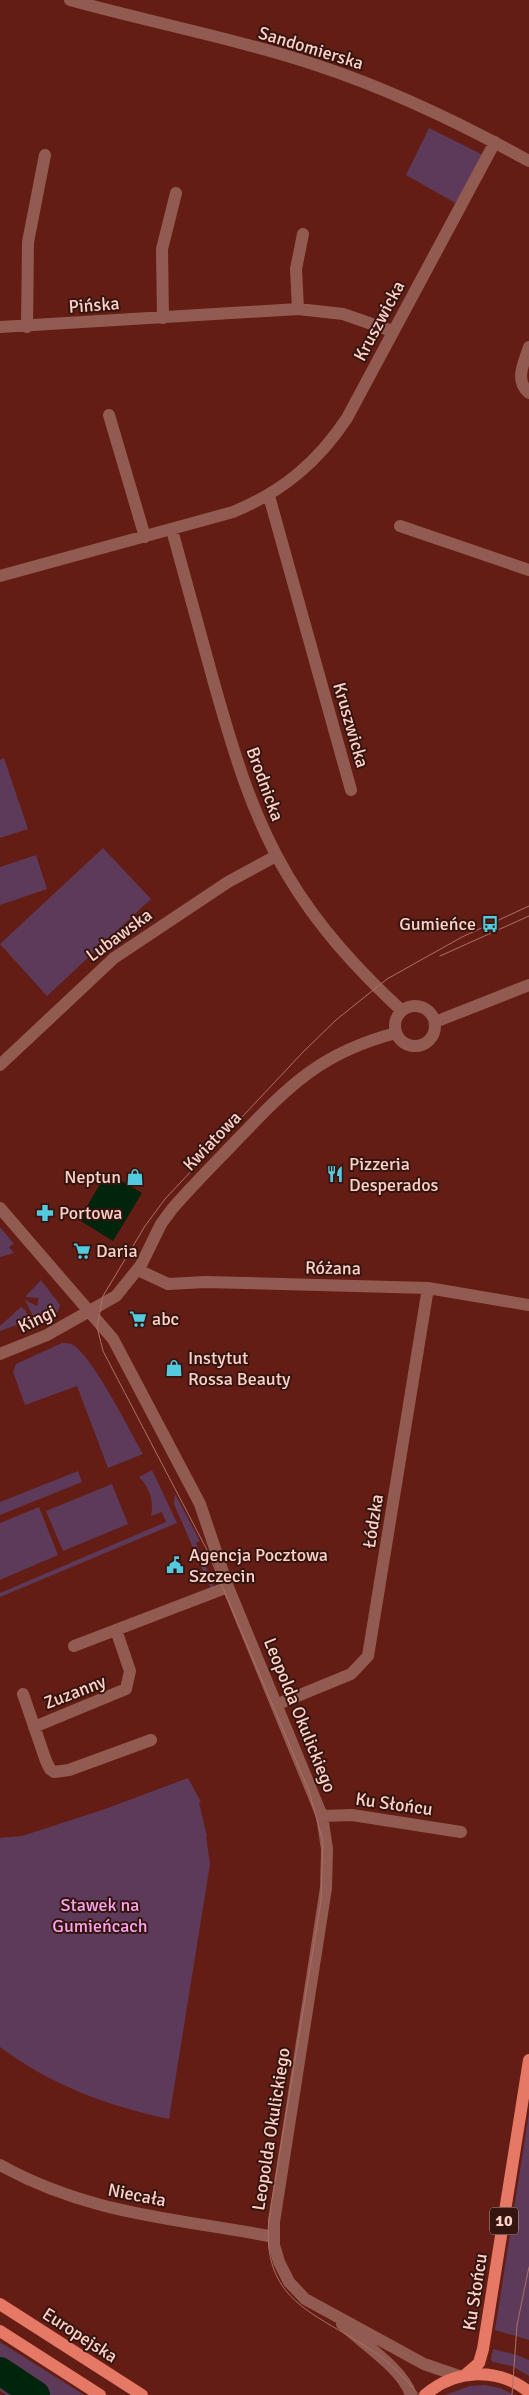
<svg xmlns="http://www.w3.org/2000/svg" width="529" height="2395" viewBox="0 0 529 2395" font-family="Signika,sans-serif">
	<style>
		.green { fill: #5d3a59 }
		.water { fill: #00250c }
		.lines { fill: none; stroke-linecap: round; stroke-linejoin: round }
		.river { stroke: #00250c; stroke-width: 28 }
		.minor { stroke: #925b51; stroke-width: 12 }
		.major { stroke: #e67866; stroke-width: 12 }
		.tram { stroke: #aa7067; stroke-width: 1 }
		.labels { text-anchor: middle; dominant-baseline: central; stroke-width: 4; stroke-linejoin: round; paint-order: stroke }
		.shield { fill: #351510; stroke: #c19991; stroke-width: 1 }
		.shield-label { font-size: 16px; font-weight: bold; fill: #fdd1c8 }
		.street-label { font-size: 18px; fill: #fdd1c8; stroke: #351510 }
		.poi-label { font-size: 18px; fill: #fdd1c8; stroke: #351510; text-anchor: start }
		.park-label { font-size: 18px; fill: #f8a4ee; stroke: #351510 }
	</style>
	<rect width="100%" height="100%" fill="#641d14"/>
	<path class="green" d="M429,128L483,155L457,204L406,175Z
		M4,758L28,829L0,838V760Z
		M103,848L151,899L47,996L0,944Z
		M36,855L47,889L0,905V867Z
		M0,1227L14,1244L9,1247L14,1253L0,1257Z
		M41,1280L60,1305L55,1319L47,1323L34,1318L25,1300L37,1306L39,1298L25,1297Z
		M21,1307L25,1310L30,1320L0,1331V1326Z
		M62,1343C66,1343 69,1343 73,1345C93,1357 130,1431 143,1454L108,1468L77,1386L25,1405L13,1372L16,1364Z
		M152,1470L177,1523L0,1597V1593L166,1522L162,1512L151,1516C154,1501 150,1488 139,1477Z
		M78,1471L82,1482L0,1515V1502Z
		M112,1484L128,1524L63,1551L46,1511Z
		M175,1494L200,1541L196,1543L214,1587L211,1589L174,1504Z
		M39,1507L58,1555L0,1580V1523Z
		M188,1778L201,1802L199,1803L207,1836L206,1837L210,1864L169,2119C107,2106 51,2085 0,2047V1838L22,1836L105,1809Z
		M529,2113V2340L495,2330Z
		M0,2342L78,2391L84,2395H6L0,2391Z
		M493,2349L517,2355L529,2360V2376L512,2366L493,2362L491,2360Z
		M485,2385L500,2388L515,2395H445L470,2386Z"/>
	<path class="water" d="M107,1172L142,1193L113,1241L79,1220Z"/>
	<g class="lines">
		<path class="river" d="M0,2371L36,2395"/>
		<path class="minor" d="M70,0C153,23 238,39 319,66C392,90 462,124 529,161
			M298,309L296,269L303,234
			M163,318L162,249L176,193
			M0,327L298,309L343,314L392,331
			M27,327L28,242L45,155
			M529,347C524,363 514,380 529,393
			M109,415L145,537
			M269,496L351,790
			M400,526L529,570
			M172,530C186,581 200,632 214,683C233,750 252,816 288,876C319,928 358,970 402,1011
			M0,576L233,512C282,492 318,462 347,418L495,142
			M395 1026a20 20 0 1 1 40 0a20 20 0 1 1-40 0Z
			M435,1022L529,985
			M0,1065L114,958L228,882L276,856
			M0,1208L113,1339L200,1504L228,1587L322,1816L327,1849L326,1888L274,2222V2245L279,2262L289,2282L305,2299L424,2364L459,2376
			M138,1270L168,1284L205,1282L428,1288L529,1305
			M0,1354L47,1335L116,1296L141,1265L161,1224L172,1209C192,1186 214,1164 235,1142C288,1087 319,1053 396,1033
			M74,1646L228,1587
			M23,1694L46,1761L50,1769L54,1772L69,1770L151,1740
			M278,1704L351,1674L368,1656L428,1288
			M34,1727L126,1689L130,1671L116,1630
			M322,1816L352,1815L461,1832
			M0,2165C90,2215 175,2218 274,2237
			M342,2324C362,2343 403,2369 411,2395"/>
		<path class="major" d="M0,2304L142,2395
			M0,2331L100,2395
			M465,2375L479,2363L483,2349L529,2060
			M425,2395C455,2369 498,2367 529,2392"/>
		<path class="tram" d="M440,956L529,916
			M419,2395C404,2377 388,2360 368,2348C312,2311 261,2300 269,2218L321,1901L323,1842L309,1791L206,1548L103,1351L97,1327L103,1296L145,1226L165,1199L304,1051L336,1020L387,979L462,937L529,906
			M512,2395L517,2325L529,2267"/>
	</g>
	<defs>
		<g id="bus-bare" transform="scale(1.35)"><path d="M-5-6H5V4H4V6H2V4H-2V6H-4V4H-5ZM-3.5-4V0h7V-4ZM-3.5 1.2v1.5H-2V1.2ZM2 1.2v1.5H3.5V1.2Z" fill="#54cade" stroke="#351510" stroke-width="2.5" paint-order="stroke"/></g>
		<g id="restaurant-bare" transform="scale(1.35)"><path d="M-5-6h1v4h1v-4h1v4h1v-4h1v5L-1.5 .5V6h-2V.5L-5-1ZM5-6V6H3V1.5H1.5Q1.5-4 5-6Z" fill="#54cade" stroke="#351510" stroke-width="2.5" paint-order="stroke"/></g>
		<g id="shop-bare" transform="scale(1.35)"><path d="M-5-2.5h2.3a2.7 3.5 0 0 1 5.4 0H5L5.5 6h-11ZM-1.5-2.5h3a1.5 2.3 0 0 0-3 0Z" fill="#54cade" stroke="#351510" stroke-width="2.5" paint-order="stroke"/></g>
		<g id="pharmacy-bare" transform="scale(1.35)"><path d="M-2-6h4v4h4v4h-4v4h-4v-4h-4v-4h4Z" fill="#54cade" stroke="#351510" stroke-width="2.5" paint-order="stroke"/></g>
		<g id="supermarket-bare" transform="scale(1.35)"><path d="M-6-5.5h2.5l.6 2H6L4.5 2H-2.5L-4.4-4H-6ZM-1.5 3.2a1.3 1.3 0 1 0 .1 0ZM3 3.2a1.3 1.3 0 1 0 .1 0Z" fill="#54cade" stroke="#351510" stroke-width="2.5" paint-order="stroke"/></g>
		<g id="civic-bare" transform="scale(1.35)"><path d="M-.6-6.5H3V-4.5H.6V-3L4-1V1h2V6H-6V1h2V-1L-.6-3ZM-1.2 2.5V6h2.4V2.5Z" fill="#54cade" stroke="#351510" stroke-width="2.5" paint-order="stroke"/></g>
	</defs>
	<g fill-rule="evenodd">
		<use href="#bus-bare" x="490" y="924"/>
		<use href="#restaurant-bare" x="335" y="1174"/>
		<use href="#shop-bare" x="135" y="1177"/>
		<use href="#pharmacy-bare" x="45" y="1213"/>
		<use href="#supermarket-bare" x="82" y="1251"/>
		<use href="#supermarket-bare" x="138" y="1319"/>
		<use href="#shop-bare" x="174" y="1368"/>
		<use href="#civic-bare" x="175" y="1565"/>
	</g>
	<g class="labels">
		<rect class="shield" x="490" y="2207.5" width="28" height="27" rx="4"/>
		<g class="shield-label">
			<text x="504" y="2221">10</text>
		</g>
		<g class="street-label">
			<text transform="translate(311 48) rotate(17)">Sandomierska</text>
			<text transform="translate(94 305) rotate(-4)">Pińska</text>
			<text transform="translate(379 321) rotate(-62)">Kruszwicka</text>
			<text transform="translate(351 725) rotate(74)">Kruszwicka</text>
			<text transform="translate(265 784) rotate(70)">Brodnicka</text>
			<text transform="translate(119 935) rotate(-36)">Lubawska</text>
			<text transform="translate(212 1141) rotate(-46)">Kwiatowa</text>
			<text transform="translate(333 1268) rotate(1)">Różana</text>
			<text transform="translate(37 1319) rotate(-26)">Kingi</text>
			<text transform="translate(373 1521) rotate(-81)">Łódzka</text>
			<text transform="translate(75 1692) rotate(-21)">Zuzanny</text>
			<text transform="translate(300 1715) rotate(68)">Leopolda Okulickiego</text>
			<text transform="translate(394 1804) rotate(8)">Ku Słońcu</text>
			<text transform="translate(271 2129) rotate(-81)">Leopolda Okulickiego</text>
			<text transform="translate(137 2195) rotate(11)">Niecała</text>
			<text transform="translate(475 2292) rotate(-81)">Ku Słońcu</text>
			<text transform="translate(80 2335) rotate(33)">Europejska</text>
		</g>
		<g class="poi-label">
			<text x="476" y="924" text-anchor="end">Gumieńce</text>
			<text x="349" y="1164">Pizzeria<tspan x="349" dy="21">Desperados</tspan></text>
			<text x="121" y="1177" text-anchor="end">Neptun</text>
			<text x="59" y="1213">Portowa</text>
			<text x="96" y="1251">Daria</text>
			<text x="152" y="1319">abc</text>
			<text x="188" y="1358">Instytut<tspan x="188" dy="21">Rossa Beauty</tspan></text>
			<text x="189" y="1555">Agencja Pocztowa<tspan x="189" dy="21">Szczecin</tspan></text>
		</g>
		<g class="park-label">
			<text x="100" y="1905">Stawek na<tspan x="100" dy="21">Gumieńcach</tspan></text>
		</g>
	</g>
</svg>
